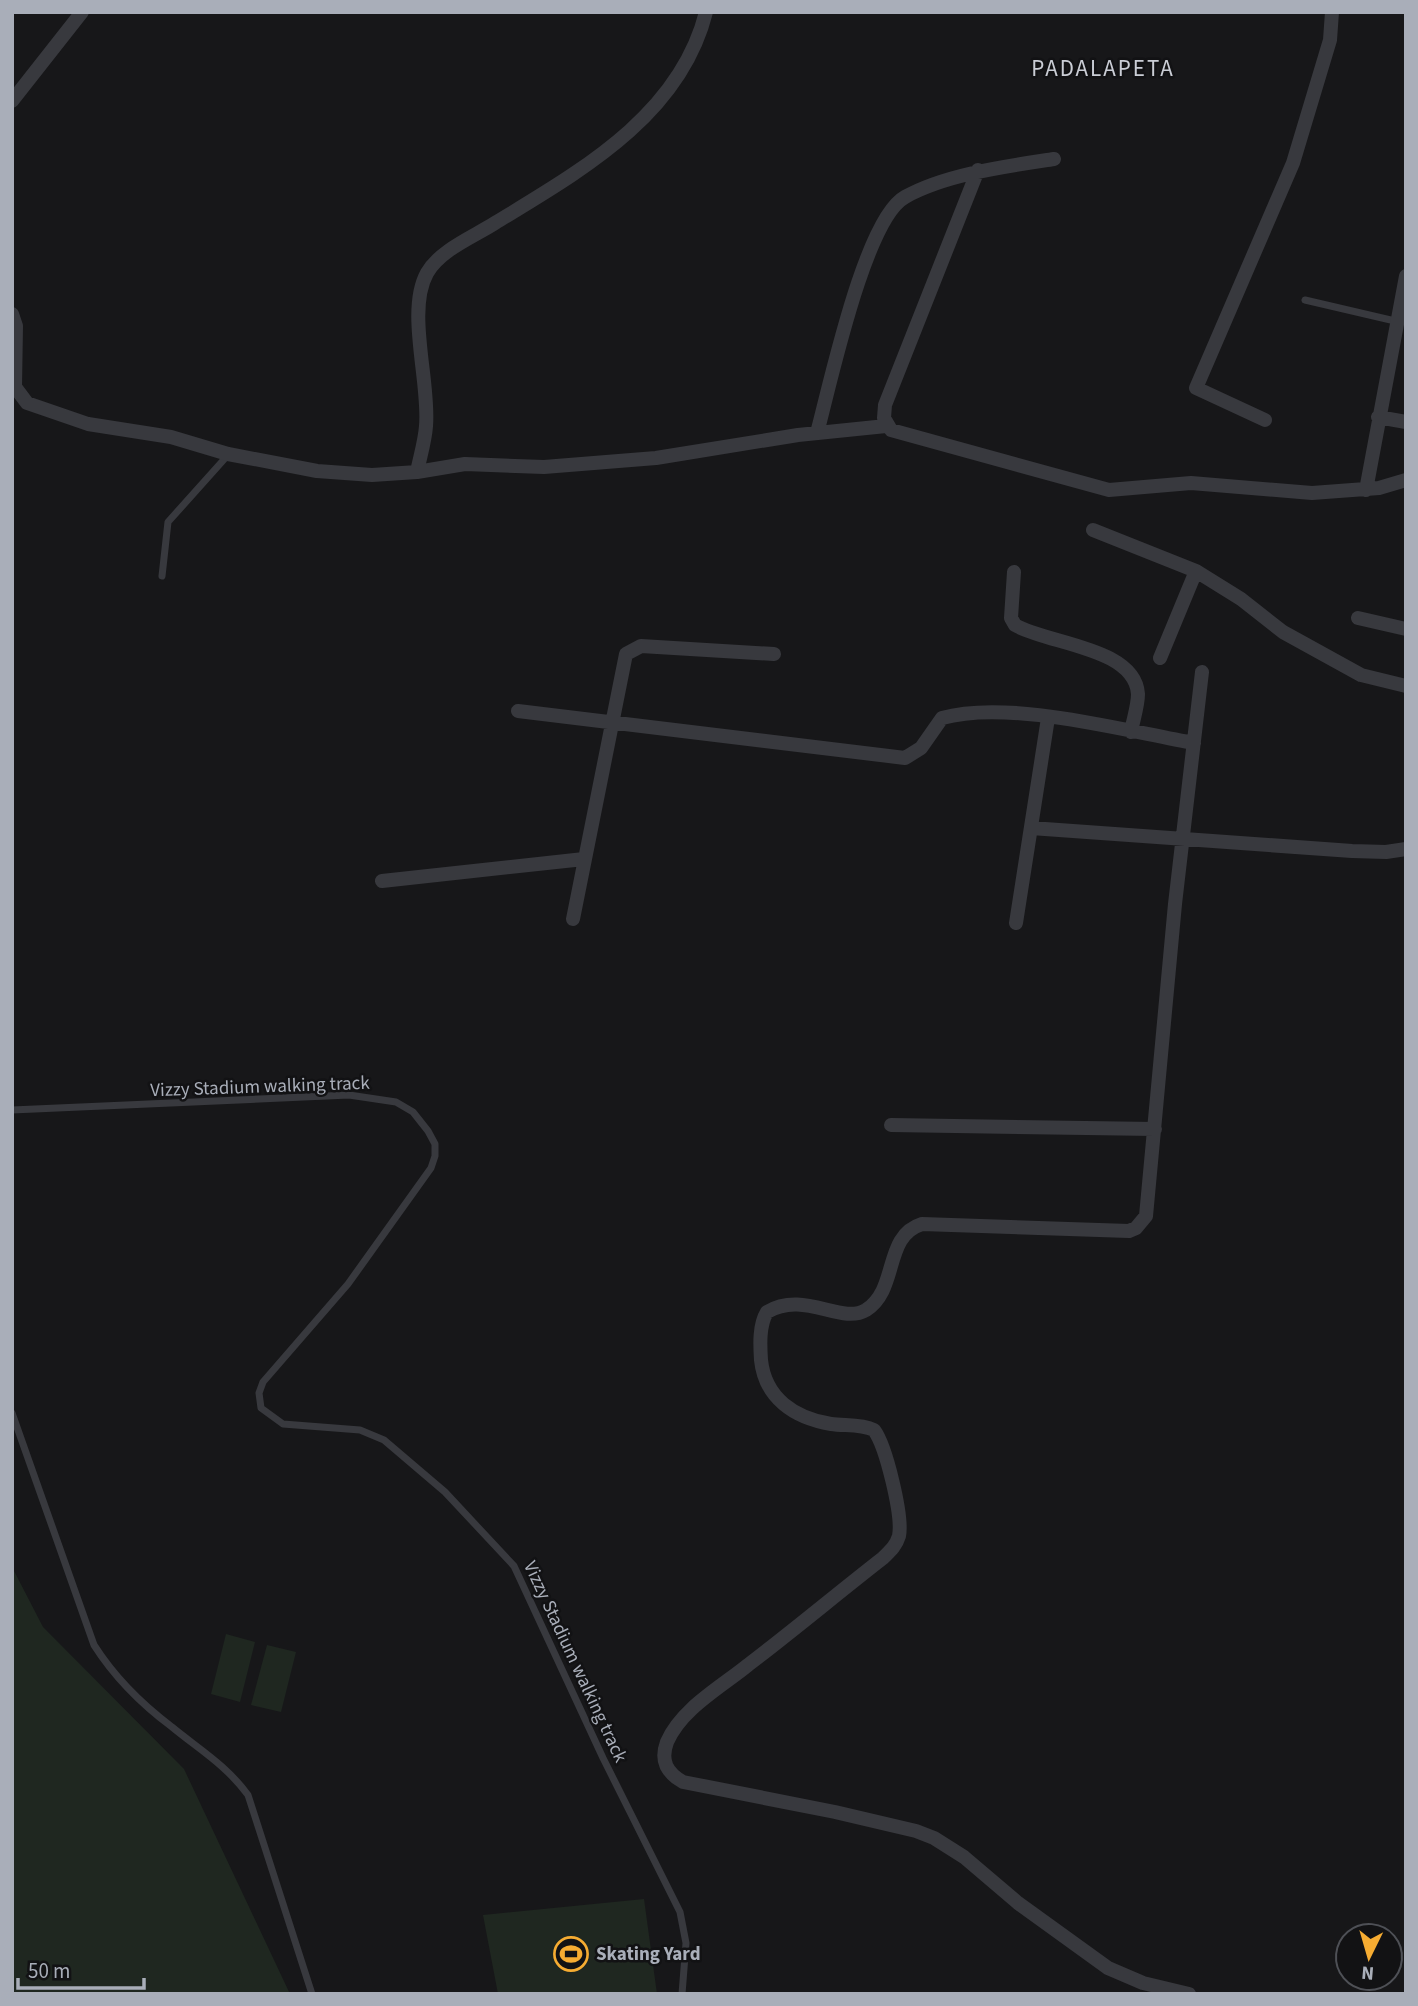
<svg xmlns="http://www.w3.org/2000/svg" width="1418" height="2006" viewBox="0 0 1418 2006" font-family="'Source Sans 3',sans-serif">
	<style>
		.green { fill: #1f2720 }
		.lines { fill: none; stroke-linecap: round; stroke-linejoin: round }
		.service { stroke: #38393e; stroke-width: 7 }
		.minor { stroke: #38393e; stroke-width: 14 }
		.labels { text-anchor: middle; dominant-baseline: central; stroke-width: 5; stroke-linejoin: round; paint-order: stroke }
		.street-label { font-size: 19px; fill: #a9aeb9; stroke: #121214 }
		.poi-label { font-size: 19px; font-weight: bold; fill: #a9aeb9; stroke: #121214; text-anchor: start }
		.quarter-label { font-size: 23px; letter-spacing: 2px; fill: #cacdd5; stroke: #121214 }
	</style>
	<rect width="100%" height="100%" fill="#171719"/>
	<path class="green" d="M12,1567L43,1627L184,1769L290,1994H12Z
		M226,1634L255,1642L240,1702L211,1694Z
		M267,1645L296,1652L281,1712L251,1705Z
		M644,1899L657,1994H498L483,1915Z"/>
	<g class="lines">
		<path class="service" d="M1305,300L1395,321
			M162,576L168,522L228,455
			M12,1110L349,1095L396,1102L413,1112L428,1131L435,1144V1156L431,1168L348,1284L263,1382L259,1393L261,1408L283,1424L360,1430L384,1440L445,1492L514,1566L603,1758L680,1912L686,1943L682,1994
			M12,1413L94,1645C115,1678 140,1703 172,1727C200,1750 226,1765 248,1795L312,1994"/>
		<path class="minor" d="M12,101L82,12
			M978,170L885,405L884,418L891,430L1109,490L1191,483L1312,493L1379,488L1406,480
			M12,314L16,326L15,387L27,403L88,424L171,437L228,454L317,471L372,475L417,472L465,464L544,467L656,458L798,435L886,426
			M1378,417L1406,422
			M1265,420L1196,388L1293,163L1330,40L1332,12
			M817,433C830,385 865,219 905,197C946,174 1008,166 1054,159
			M417,472C420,457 425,441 426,426C430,382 406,311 427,273C440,250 473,237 495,223C580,171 680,116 706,12
			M1366,490L1406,276
			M1093,530L1196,571L1241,599L1283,632L1361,675L1406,686
			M1014,572L1011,618L1015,625C1047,644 1135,647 1138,694C1138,706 1133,720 1131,732
			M1358,618L1406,629
			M1160,658L1196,571
			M518,711L905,758L921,748L942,718C1008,699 1125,731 1194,743
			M1031,828L1352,851L1386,852L1406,849
			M382,881L584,859
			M573,919L626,654L641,646L774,654
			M1016,923L1048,718
			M891,1125L1155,1129
			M1189,1994L1143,1983L1108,1968L1018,1903L964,1857L934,1838L916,1831L835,1812L683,1782C667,1773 660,1761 667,1742C681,1709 721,1687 748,1665C794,1630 838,1593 883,1558C890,1551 896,1546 899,1536C903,1516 886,1446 874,1430C861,1424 845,1426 831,1424C794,1418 765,1398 761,1360C760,1345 759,1325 767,1312C804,1290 841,1325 866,1310C899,1289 883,1236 922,1224L1129,1231L1136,1228L1146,1216L1175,904L1202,672"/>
	</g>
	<defs>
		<g id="stadium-ring" transform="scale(1.75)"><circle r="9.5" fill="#121214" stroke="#f6ac32" stroke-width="1.5"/><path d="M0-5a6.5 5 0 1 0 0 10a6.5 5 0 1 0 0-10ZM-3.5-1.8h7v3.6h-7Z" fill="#f6ac32"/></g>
	</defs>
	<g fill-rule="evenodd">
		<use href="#stadium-ring" x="571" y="1954"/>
	</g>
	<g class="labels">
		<g class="street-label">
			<text transform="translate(260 1087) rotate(-2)">Vizzy Stadium walking track</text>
			<text transform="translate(575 1662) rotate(65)">Vizzy Stadium walking track</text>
		</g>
		<g class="poi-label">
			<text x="596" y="1954">Skating Yard</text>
		</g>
		<g class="quarter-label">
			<text x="1103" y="68">PADALAPETA</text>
		</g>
	</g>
	<rect width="1418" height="2006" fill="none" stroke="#a9aeb9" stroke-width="28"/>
	<g transform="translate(1369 1957) rotate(185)"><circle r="33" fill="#121214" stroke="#4e5056" stroke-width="2"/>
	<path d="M0-5L12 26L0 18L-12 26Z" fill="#f6ac32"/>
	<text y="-10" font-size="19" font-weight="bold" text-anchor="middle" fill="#a9aeb9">N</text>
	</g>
	<path d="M18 1978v10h126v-10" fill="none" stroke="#a9aeb9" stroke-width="3.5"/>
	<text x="28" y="1978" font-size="21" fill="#a9aeb9" stroke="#121214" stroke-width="5" paint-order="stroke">50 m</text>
</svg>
